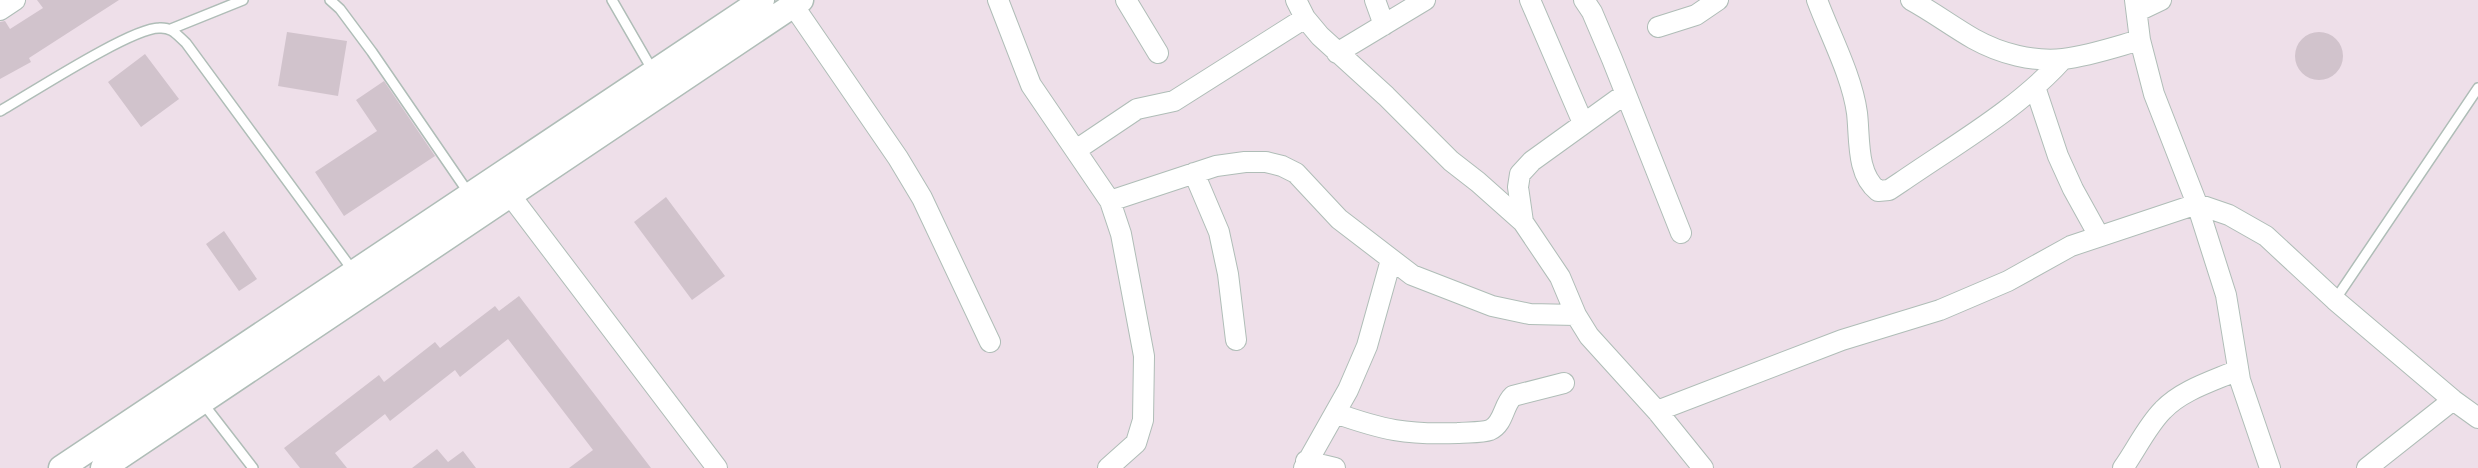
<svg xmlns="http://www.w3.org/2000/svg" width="2478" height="468" viewBox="0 0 2478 468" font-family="Cabin,sans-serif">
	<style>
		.building { fill: #d1c3cc }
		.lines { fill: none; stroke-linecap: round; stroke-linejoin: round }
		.service-casing { stroke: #afbdb7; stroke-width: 12 }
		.minor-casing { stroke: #afbdb7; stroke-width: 22 }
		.tertiary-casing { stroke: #afbdb7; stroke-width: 27 }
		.service { stroke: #fff; stroke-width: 9 }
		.minor { stroke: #fff; stroke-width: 20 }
		.tertiary { stroke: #fff; stroke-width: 24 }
	</style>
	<rect width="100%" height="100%" fill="#eedfe9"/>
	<path class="building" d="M37,0H119L29,58L31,62L0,79V22L5,21L10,29L43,8Z
		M2295 56a24 24 0 1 1 48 0a24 24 0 1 1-48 0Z
		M287,32L347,41L338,96L278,86Z
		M145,54L179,99L141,127L108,82Z
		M384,81L435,156L344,216L315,172L377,131L356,100Z
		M666,197L725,276L692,300L634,222Z
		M224,231L257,279L239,291L206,244Z
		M519,296L651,468H569L593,450L508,339L460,377L455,370L390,421L385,414L335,453L347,468H300L284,448L379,375L384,382L435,342L440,348L495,306L499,311Z
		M437,449L448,462L463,451L476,468H412Z"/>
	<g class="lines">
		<g class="service-casing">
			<path id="service" d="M330,0L340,9L372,52L470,195
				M612,0L653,71
				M171,29L243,0
				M0,111C30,94 131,28 159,28C172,27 177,35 186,43L354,272
				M2335,300L2478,88
				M202,402L253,468"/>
		</g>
		<g class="minor-casing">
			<path id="minor" d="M998,0L1031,85L1110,201L1121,234L1144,356L1143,420L1136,443L1108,468
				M1126,0L1158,53
				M1296,0L1305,18L1320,36L1386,96L1451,161L1478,182L1523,222
				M1375,0L1384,25
				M1530,0L1583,123
				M1584,0L1592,12L1612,59L1681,233
				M1817,0C1830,35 1852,76 1857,113C1860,138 1856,174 1878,191L1889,190L1901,182C1956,144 2018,109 2063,59
				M1911,0C1933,12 1953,27 1974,39C2001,54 2033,62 2063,59C2089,56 2115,47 2140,40
				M2135,0L2140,40L2154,94L2197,204L2226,295L2240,380L2270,468
				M793,5L898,158L922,198L990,342
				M0,10L15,0
				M2138,11L2161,0
				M1658,27L1696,15L1718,0
				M1337,53L1425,0
				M2035,87L2058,156L2073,189L2099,236
				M1625,94L1532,161L1520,174L1518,187L1523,222L1560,277L1576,315L1589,336L1657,411L1703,468
				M1076,150L1137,109L1174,101L1305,18
				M1194,173L1219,232L1228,274L1236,340
				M501,183L717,468
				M1110,201L1216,166L1245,162H1266L1282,166L1296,173L1339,219L1412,275L1492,306L1530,314L1576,315
				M1657,411L1842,340L1940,310L2008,281L2071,246L2197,204L2229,215L2266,236L2335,300L2453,400L2478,418
				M1335,413C1383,430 1406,435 1458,433C1468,432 1481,433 1490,430C1504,424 1503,405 1513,396L1564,383
				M1306,461L1335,468
				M1304,468L1348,390L1367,346L1391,260
				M2123,468C2136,450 2147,426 2163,410C2182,390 2213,381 2238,370
				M2367,468L2453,400"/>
		</g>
		<g class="tertiary-casing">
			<path id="tertiary" d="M61,468L762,0
				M103,468L801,0"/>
		</g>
		<use href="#service" class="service"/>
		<use href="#minor" class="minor"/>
		<use href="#tertiary" class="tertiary"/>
	</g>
</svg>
